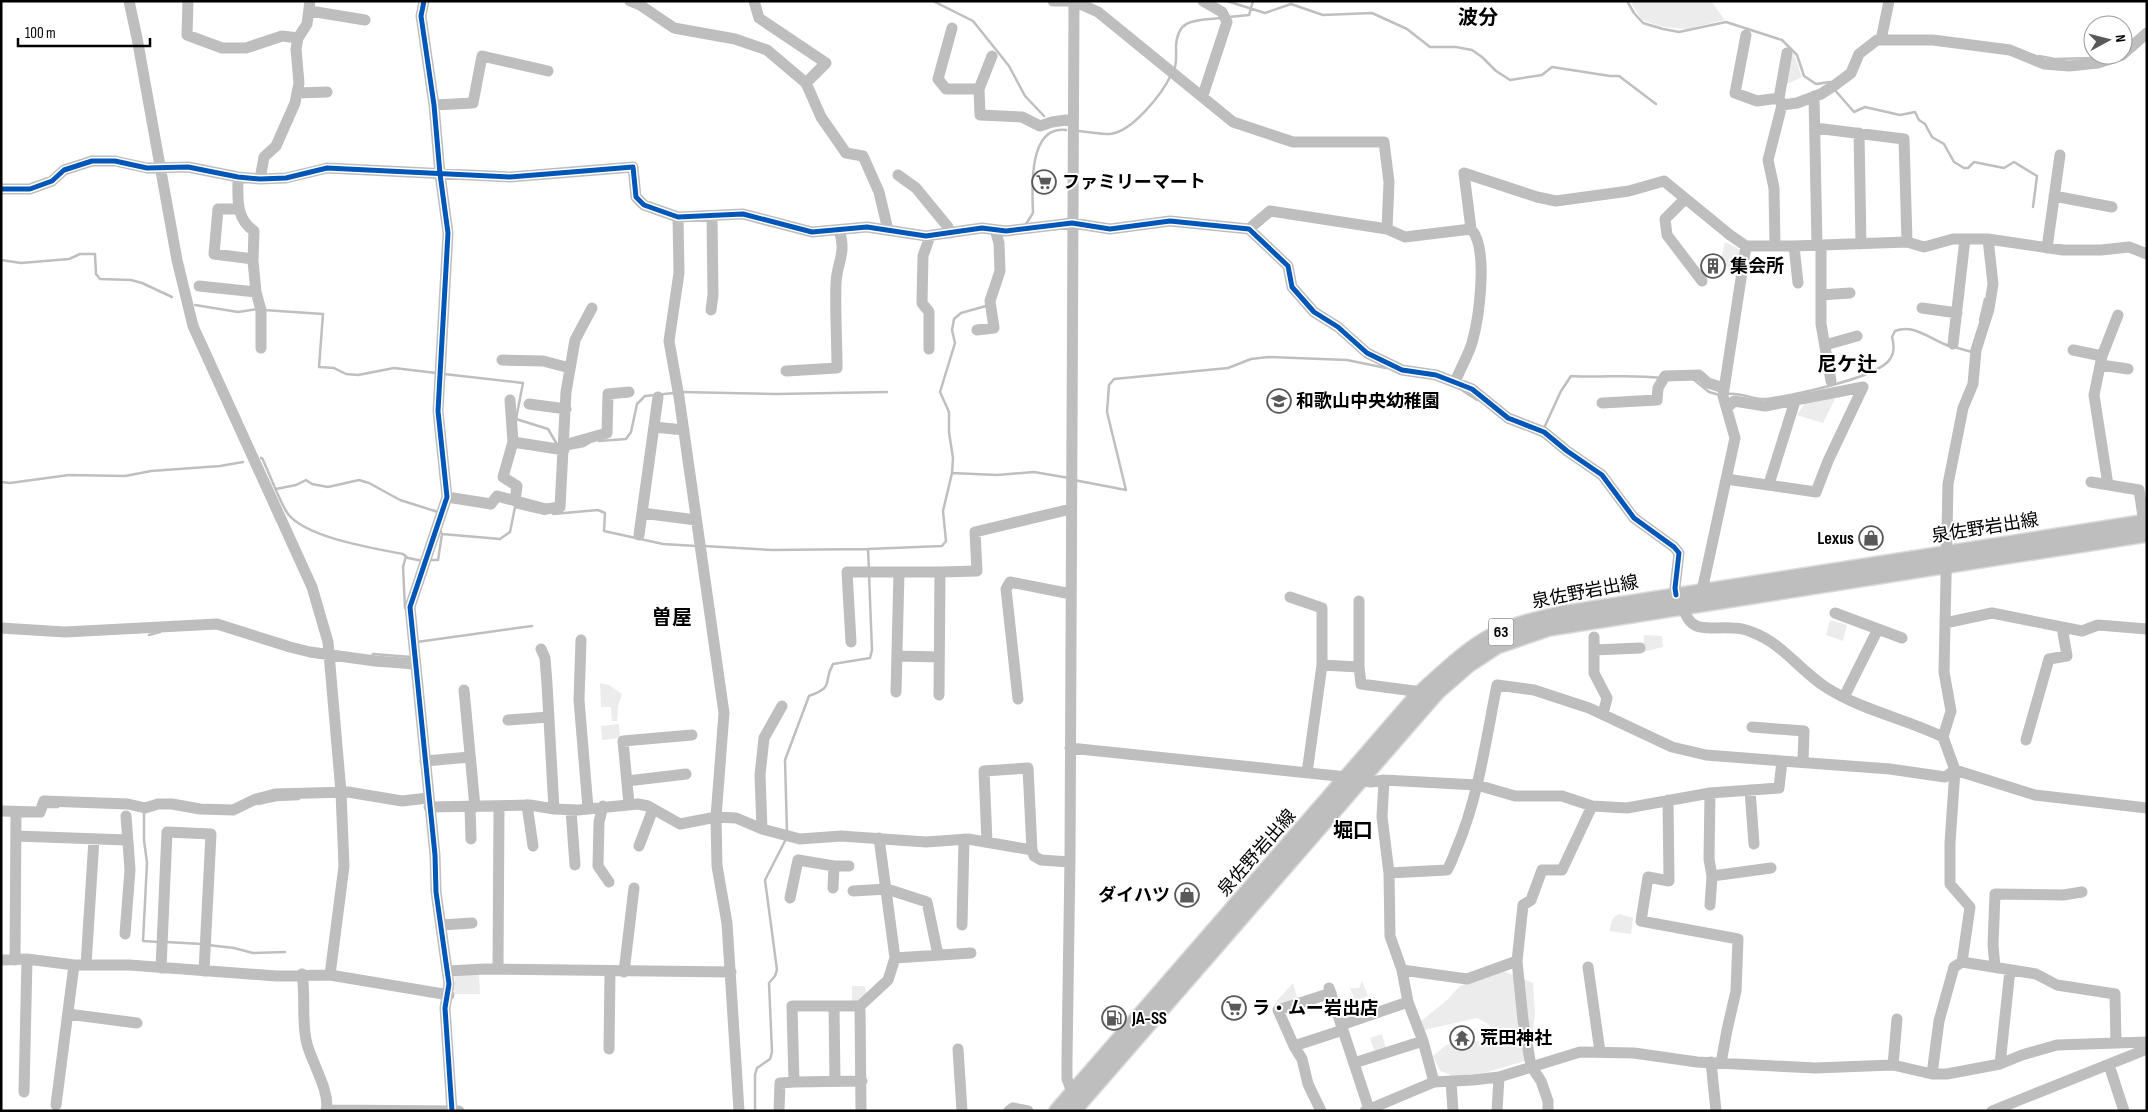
<svg xmlns="http://www.w3.org/2000/svg" width="2148" height="1112" viewBox="0 0 2148 1112" font-family="'Sofia Sans Condensed','Noto Sans JP',sans-serif">
	<style>
		.green { fill: #ececec }
		.lines { fill: none; stroke-linecap: round; stroke-linejoin: round }
		.stream { stroke: #bfbfbf; stroke-width: 2.5 }
		.major-casing { stroke: #dbdbdb; stroke-width: 18 }
		.minor { stroke: #bebebe; stroke-width: 11 }
		.major { stroke: #bebebe; stroke-width: 15 }
		.cycleway-casing { stroke: #fff; stroke-width: 8 }
		.cycleway { stroke: #0057b8; stroke-width: 5 }
		.labels { text-anchor: middle; dominant-baseline: central; stroke-width: 4; stroke-linejoin: round; paint-order: stroke }
		.shield { fill: #fff; stroke: #4c4c4c; stroke-width: 1 }
		.shield-label { font-size: 16px; font-weight: bold; fill: #000 }
		.poi-label { font-size: 18px; font-weight: bold; fill: #000; stroke: #fff; text-anchor: start }
		.street-label { font-size: 18px; fill: #000; stroke: #fff }
		.quarter-label { font-size: 20px; font-weight: bold; fill: #000; stroke: #fff }
	</style>
	<rect width="100%" height="100%" fill="#fff"/>
	<path class="green" d="M1630,1H1711L1725,20L1687,29L1663,27L1642,20Z
		M1791,54L1794,55L1802,77L1785,85Z
		M1725,242L1742,251L1739,269L1720,265Z
		M1836,397L1823,423L1797,415L1805,403Z
		M1830,620L1847,625L1843,641L1826,635Z
		M1644,635L1662,636L1663,647L1643,652Z
		M600,683L609,685L622,694L618,706L617,721H612L611,707H601Z
		M619,724L620,738L602,740L601,726Z
		M1619,914L1633,918L1631,934L1609,931L1613,918Z
		M1503,971L1533,983L1535,1015L1528,1060L1488,1072L1457,1077L1440,1071L1433,1056L1446,1045L1489,1040L1490,1025L1477,1018L1424,1030L1421,1021L1447,1000L1460,986Z
		M479,973L480,994H454L455,974Z
		M1362,981L1368,996L1355,1001L1350,988H1359Z
		M1293,983L1298,1000L1276,1008L1274,1004Z
		M852,986H865L866,996L861,1002L852,1003Z
		M1382,1034L1386,1049L1375,1053L1370,1038Z"/>
	<g class="lines">
		<path class="stream" d="M933,1L973,21L1009,66L1025,96L1044,116
			M1227,1L1265,13L1291,4L1323,15L1372,13L1407,29L1430,47H1456L1472,50L1482,57L1496,71L1510,80L1542,75L1552,67L1610,76H1619L1656,104
			M1627,1L1634,13L1643,23L1663,29L1679,32L1726,22L1782,40L1797,55L1804,76L1816,84L1830,82
			M1229,17L1249,15L1253,1
			M2039,56L2055,59L2093,58
			M1174,70C1177,64 1176,55 1176,47C1177,17 1197,21 1221,18
			M1834,89L1854,112L1865,107L1900,115L1915,112L1919,120L1925,124L1932,137L1944,144L1954,162L1964,168H1968L1974,162L2004,168L2014,162L2037,176L2033,207
			M1079,131C1089,132 1100,134 1110,134C1132,132 1162,94 1171,75
			M1026,224L1033,213C1032,189 1028,125 1066,130
			M1,260L21,263L69,259L80,254H95L96,274L100,279L131,280L142,283L172,297
			M195,305L238,312L258,309
			M264,310L323,314L319,367L334,368L346,374L358,375L394,368L436,373
			M1980,320L1985,299
			M1954,347L1972,352
			M444,374L523,383L516,419L548,429L558,446
			M1693,379L1709,392L1720,395
			M1463,391L1477,400
			M681,392L777,394L887,392
			M1728,394C1741,392 1753,400 1766,399C1789,396 1879,378 1890,359C1895,352 1894,344 1892,337L1895,331C1914,323 1931,340 1949,346
			M1544,428L1561,391L1571,376C1601,378 1631,374 1661,378
			M599,441L626,439L631,432L637,404L645,396L674,393
			M568,449L584,446L589,443
			M261,458H262C269,472 280,503 288,514C307,538 373,548 403,554L408,558L423,561
			M952,473L997,475L1034,472L1069,478
			M1074,480L1126,490L1107,412L1109,385L1114,379L1228,368L1251,359L1268,357L1347,360L1386,368
			M1,482L10,483L69,475L125,476L151,471L220,466L243,462
			M276,489L296,485L306,480L312,484L328,487L359,480L369,483L400,500L438,512
			M553,514L598,510L605,513L604,531L663,544L696,546
			M440,530L442,534L500,539L510,532L515,507L545,514
			M704,546L772,550L868,549
			M428,560H438L442,534
			M869,570L868,549L942,546L946,541L943,511L952,473L953,458L949,432V412L940,392L955,343L952,330L954,319L961,313L986,306
			M405,608L403,567L406,556
			M149,635L160,632
			M417,642L532,626
			M372,657L373,654L411,657
			M258,804L277,800L299,799
			M46,807H58
			M144,812V840L147,863L143,941L158,942
			M787,833L785,760L809,696C836,686 822,683 833,664L870,658L872,650L869,575
			M166,942L202,944
			M208,945L234,948L253,953L285,952
			M755,1111V1075L757,1068L770,1059L772,1052L769,983L775,976L777,970L765,880L786,839"/>
		<g class="major-casing">
			<path id="major" d="M1057,1111L1418,695C1442,674 1465,650 1494,635C1515,624 1539,619 1561,614L2147,522
				M1073,1111L1437,692L1468,665L1497,646L1549,628L2147,534"/>
		</g>
		<path class="minor" d="M129,1L137,38L177,260L193,326L312,587L328,642L341,792L344,866L330,975
			M188,1L187,35L222,48H246L282,36L298,38
			M424,1L421,16L434,105L440,174L448,233L438,411L447,497L410,607L435,855L436,892L449,984L445,1008L452,1111
			M630,1L640,5L674,28L735,39L767,50L806,83L821,117L846,153L863,156L879,192L888,230
			M754,1L759,18L826,63L806,83
			M1053,1H1074L1098,12L1233,122L1293,142H1384L1389,182L1387,229
			M1074,1L1070,859L1067,1058V1079L1075,1099
			M1203,1L1222,12L1227,22L1203,95
			M310,11L365,20
			M952,28L938,79L946,89H979
			M1746,35L1735,93L1757,101L1779,98
			M1881,40L1889,1
			M2123,54L2147,33
			M992,56L979,89L980,115L1022,117L1040,126L1052,122L1073,119
			M297,93L327,92
			M1814,96L1817,245
			M434,105L473,103L482,56L548,71
			M1782,105L1797,103L1821,94L1835,85L1851,73L1859,54L1877,40H1933L2010,50L2044,64L2069,66L2098,63L2122,55
			M1815,128L1904,139L1907,242
			M1859,133L1861,244
			M898,175L916,188L948,227L950,233
			M238,177C238,198 235,218 254,231L253,261L256,292L261,310V348
			M260,179L264,157L276,146L295,103L299,83L296,49L298,38L307,24L310,1
			M1,189H30L52,181L64,170L92,161H115L147,168L188,167L238,177L260,179L286,178L327,168L510,177L633,167L636,197L644,205L658,210L678,217L743,214L812,232L867,227L926,236L982,228L1006,231L1072,223L1110,229L1170,221L1249,229L1288,266L1292,287L1314,312L1338,327L1367,353L1402,370L1436,375L1472,389L1508,418L1544,432L1567,451L1602,475L1634,518L1674,547L1679,553L1675,588L1676,595
			M2054,196L2112,207
			M1685,199L1665,219L1667,235L1702,281
			M238,209H218L214,254L253,259
			M678,217L679,273L669,341L679,397L724,713L716,817L717,866L727,923L739,1111
			M1249,229L1270,211L1387,229L1405,237L1471,229
			M1988,239L1993,284L1989,309L1976,350L1973,384L1963,408L1948,484L1944,672L1951,711L1943,737L1955,770L1950,843V884L1970,907L1962,962L2036,974L2057,985L2115,994L2116,1043
			M1821,245V324L1831,381
			M1775,246L1774,188L1768,160L1782,105L1779,98L1787,53
			M1794,246L1798,283
			M2047,248L2060,155
			M199,286L256,292
			M1821,295L1850,293
			M1922,308L1957,313
			M711,310L713,295L712,216
			M977,330L994,328L990,301L1000,271L999,243L995,230
			M1953,344L1965,239
			M1825,345L1857,336
			M929,349V312L922,303L923,256L930,236
			M2073,350L2102,356
			M502,360L543,361L570,368
			M2101,365L2128,369
			M786,371L837,368C837,340 835,311 836,283C837,261 847,254 839,230
			M1455,382C1460,369 1468,356 1472,343C1479,318 1489,248 1471,229L1464,173L1537,197L1556,201L1629,191L1664,181L1730,235L1746,246H1794L1907,242L1924,247L1953,239H1988L2063,250H2101L2129,247L2147,254
			M510,400L513,442
			M1602,403L1657,400L1658,388L1665,376L1699,375L1708,383L1724,388
			M529,404L566,409
			M654,427L684,430
			M564,445L607,433L608,394L629,392
			M1726,479L1816,492L1828,461L1863,387L1765,406L1734,401L1727,408
			M2091,482L2139,490L2144,523
			M1769,484L1795,401
			M2108,485L2094,395L2102,356L2118,315
			M447,497L491,504L497,496L546,509L560,507L566,392L575,340L592,308
			M515,501L517,486L503,477L513,442L564,450
			M642,513L696,520
			M639,535L658,397
			M1290,597L1322,608V665L1307,773
			M1700,600L1735,438L1723,396L1746,246
			M1683,606C1690,636 1710,626 1732,628C1739,628 1748,630 1754,633C1781,643 1800,670 1824,686C1860,710 1904,718 1943,737
			M1835,613L1902,638
			M1945,623L1992,613L2082,631L2098,625L2147,629
			M1,628L65,632L217,624L290,647L310,652L375,661L415,664
			M1594,637V673L1607,698L1603,714
			M581,640L579,700L588,808
			M851,642L847,572H940
			M541,649L545,658L547,684L554,809
			M1594,650L1640,648
			M897,656L939,657
			M1322,665L1359,667V601
			M1359,667L1361,684L1414,691L1418,695
			M464,690L475,807
			M896,692L899,572
			M939,695L940,572L977,571L975,532L1071,509
			M1844,697L1878,629
			M1018,699L1006,589L1010,582L1071,594
			M508,720L549,717
			M1752,727L1804,731L1803,761
			M2026,740L2049,659L2067,656L2062,627
			M1070,748L1347,777L1371,782L1384,780L1477,785L1515,796H1562L1592,806L1627,808L1710,793L1779,788L1782,761L1890,769L1945,777L1955,770
			M425,761L470,757
			M1955,770L2035,795L2147,808
			M1384,780L1382,817L1389,873L1390,936L1402,970L1408,1002L1423,1041L1434,1082
			M627,781L686,774
			M1750,790L1754,844
			M1710,793L1709,859L1712,876L1710,905
			M1668,800L1669,881L1648,877L1641,921L1738,939L1736,991L1727,1030L1721,1063
			M629,804L623,741L692,735
			M527,805L533,846
			M603,806L599,822L598,866L609,882
			M429,807L530,805L554,809L578,810L638,804L648,806L680,824L716,817L736,818L762,829L800,839L841,836L926,842L968,839L1032,850L1034,856L1041,860L1070,862
			M470,807L471,839
			M571,810L575,865
			M1,811L40,812L44,801L128,804L145,808L158,804H172L200,809L233,810L256,799L275,794L348,792L402,801L428,798
			M762,829L760,775L764,738L782,706
			M16,836L127,840
			M987,842L984,771L1028,768L1032,850
			M639,846L653,809
			M1389,873L1447,870C1452,862 1454,854 1458,845C1479,795 1486,738 1497,685L1534,690L1589,708L1672,747L1706,755L1782,761
			M1712,876L1771,868
			M833,888L834,866
			M853,891L887,889L927,902L938,955
			M790,898L798,860L834,866H849
			M441,925L472,923
			M962,925L964,839
			M125,934L130,870L126,816
			M895,958L971,953
			M1,960L27,959L74,965H129L276,976L330,975L449,995
			M15,960L16,812
			M86,965L94,839
			M1588,967L1600,1052
			M1995,967L1993,945L1995,894L2063,895L2082,892
			M161,968L167,832L211,834L204,971
			M498,969L499,806
			M1402,970L1467,979L1517,961
			M448,971L484,969L731,972
			M624,972L634,888
			M302,974C306,997 301,1022 307,1044C312,1063 331,1093 326,1111
			M1329,988L1369,1109
			M834,1006L835,1081
			M860,1006H792L794,1082L862,1081
			M68,1014L137,1023
			M1341,1025L1408,1002
			M1294,1046L1343,1030
			M609,1049L610,972
			M958,1049L962,1111
			M1711,1062L1716,1111
			M1354,1063L1423,1041
			M2000,1064L2010,970
			M1893,1065L1897,1019
			M2109,1065L2124,1111
			M1932,1074L1939,1021L1954,967L1962,962
			M1451,1081L1453,1111
			M24,1092L27,959
			M56,1105L74,965
			M326,1110L459,1111
			M779,1111L780,1083L794,1082
			M861,1111L860,1006L888,980L895,958L879,838
			M1009,1111L1013,1108L1028,1111
			M1321,1111L1308,1084L1302,1059L1294,1046L1278,1010L1331,993
			M1365,1111L1434,1082L1473,1080L1499,1077L1580,1052L1634,1053L1697,1062L1815,1068L1893,1065L1932,1074H1947L2000,1064L2022,1055L2057,1045L2147,1042
			M1497,1111L1499,1077
			M1548,1111V1101L1541,1081L1531,1066L1523,1020L1517,961L1523,905L1531,900L1542,870H1562L1592,806
			M1992,1111L2147,1049"/>
		<use href="#major" class="major"/>
		<g class="cycleway-casing">
			<path id="cycleway" d="M424,1L421,16L434,105L440,174L448,233L438,411L447,497L410,607L435,855L436,892L449,984L445,1008L452,1111
				M1,189H30L52,181L64,170L92,161H115L147,168L188,167L238,177L260,179L286,178L327,168L510,177L633,167L636,197L644,205L658,210L678,217L743,214L812,232L867,227L926,236L982,228L1006,231L1072,223L1110,229L1170,221L1249,229L1288,266L1292,287L1314,312L1338,327L1367,353L1402,370L1436,375L1472,389L1508,418L1544,432L1567,451L1602,475L1634,518L1674,547L1679,553L1675,588L1676,595"/>
		</g>
		<use href="#cycleway" class="cycleway"/>
	</g>
	<defs>
		<g id="supermarket-ring" transform="scale(1.25)"><circle r="9.5" fill="#fff" stroke="#595959" stroke-width="1.5"/><path d="M-6-5.5h2.5l.6 2H6L4.5 2H-2.5L-4.4-4H-6ZM-1.5 3.2a1.3 1.3 0 1 0 .1 0ZM3 3.2a1.3 1.3 0 1 0 .1 0Z" fill="#595959"/></g>
		<g id="building-ring" transform="scale(1.25)"><circle r="9.5" fill="#fff" stroke="#595959" stroke-width="1.5"/><path d="M-4-6H4V6H1V3H-1V6H-4ZM-2.5-4.3h1.7v1.8h-1.7ZM.8-4.3h1.7v1.8H.8ZM-2.5-1h1.7V.8h-1.7ZM.8-1h1.7V.8H.8Z" fill="#595959"/></g>
		<g id="school-ring" transform="scale(1.25)"><circle r="9.5" fill="#fff" stroke="#595959" stroke-width="1.5"/><path d="M0-5L7-2L0 1L-7-2ZM-4 1L0 2.5L4 1V4Q0 6-4 4Z" fill="#595959"/></g>
		<g id="shop-ring" transform="scale(1.25)"><circle r="9.5" fill="#fff" stroke="#595959" stroke-width="1.5"/><path d="M-5-2.5h2.3a2.7 3.5 0 0 1 5.4 0H5L5.5 6h-11ZM-1.5-2.5h3a1.5 2.3 0 0 0-3 0Z" fill="#595959"/></g>
		<g id="fuel-ring" transform="scale(1.25)"><circle r="9.5" fill="#fff" stroke="#595959" stroke-width="1.5"/><path d="M-5.5-6h7V0h2V4h1.3V-2.5L3-4.5l.8-.8L6-3V5H2.5V1h-1V6h-7ZM-4.2-4.7v3.2H.2V-4.7Z" fill="#595959"/></g>
		<g id="temple-ring" transform="scale(1.25)"><circle r="9.5" fill="#fff" stroke="#595959" stroke-width="1.5"/><path d="M0-6L5-2H3V0L6.5 2.5H4V6H1.5V3h-3V6H-4V2.5H-6.5L-3 0V-2H-5Z" fill="#595959"/></g>
	</defs>
	<g fill-rule="evenodd">
		<use href="#supermarket-ring" x="1044" y="182"/>
		<use href="#building-ring" x="1713" y="266"/>
		<use href="#school-ring" x="1279" y="401"/>
		<use href="#shop-ring" x="1871" y="538"/>
		<use href="#shop-ring" x="1187" y="895"/>
		<use href="#supermarket-ring" x="1234" y="1008"/>
		<use href="#fuel-ring" x="1114" y="1018"/>
		<use href="#temple-ring" x="1462" y="1038"/>
	</g>
	<g class="labels">
		<rect class="shield" x="1488.5" y="618.5" width="25" height="27" rx="4"/>
		<g class="shield-label">
			<text x="1501" y="632">63</text>
		</g>
		<g class="poi-label">
			<text x="1062" y="182">ファミリーマート</text>
			<text x="1730" y="266">集会所</text>
			<text x="1296" y="401">和歌山中央幼稚園</text>
			<text x="1854" y="538" text-anchor="end">Lexus</text>
			<text x="1170" y="895" text-anchor="end">ダイハツ</text>
			<text x="1252" y="1008">ラ・ムー岩出店</text>
			<text x="1132" y="1018">JA-SS</text>
			<text x="1480" y="1038">荒田神社</text>
		</g>
		<g class="street-label">
			<text transform="translate(1985 528) rotate(-9)">泉佐野岩出線</text>
			<text transform="translate(1585 592) rotate(-11)">泉佐野岩出線</text>
			<text transform="translate(1257 853) rotate(-49)">泉佐野岩出線</text>
		</g>
		<g class="quarter-label">
			<text x="1478" y="18">波分</text>
			<text x="1847" y="365">尼ケ辻</text>
			<text x="672" y="618">曽屋</text>
			<text x="1353" y="831">堀口</text>
		</g>
	</g>
	<rect width="2148" height="1112" fill="none" stroke="#000000" stroke-width="5"/>
	<g transform="translate(2108 40) rotate(83)"><circle r="24" fill="#ffffff" stroke="#999999"/>
	<path d="M0-4L9 19L0 12L-9 19Z" fill="#595959"/>
	<text y="-8" font-size="14" font-weight="bold" text-anchor="middle" fill="#000000">N</text>
	</g>
	<path d="M18 38v8h132v-8" fill="none" stroke="#000000" stroke-width="2.5"/>
	<text x="25" y="38" font-size="15" fill="#000000" stroke="#ffffff" stroke-width="4" paint-order="stroke">100 m</text>
</svg>
